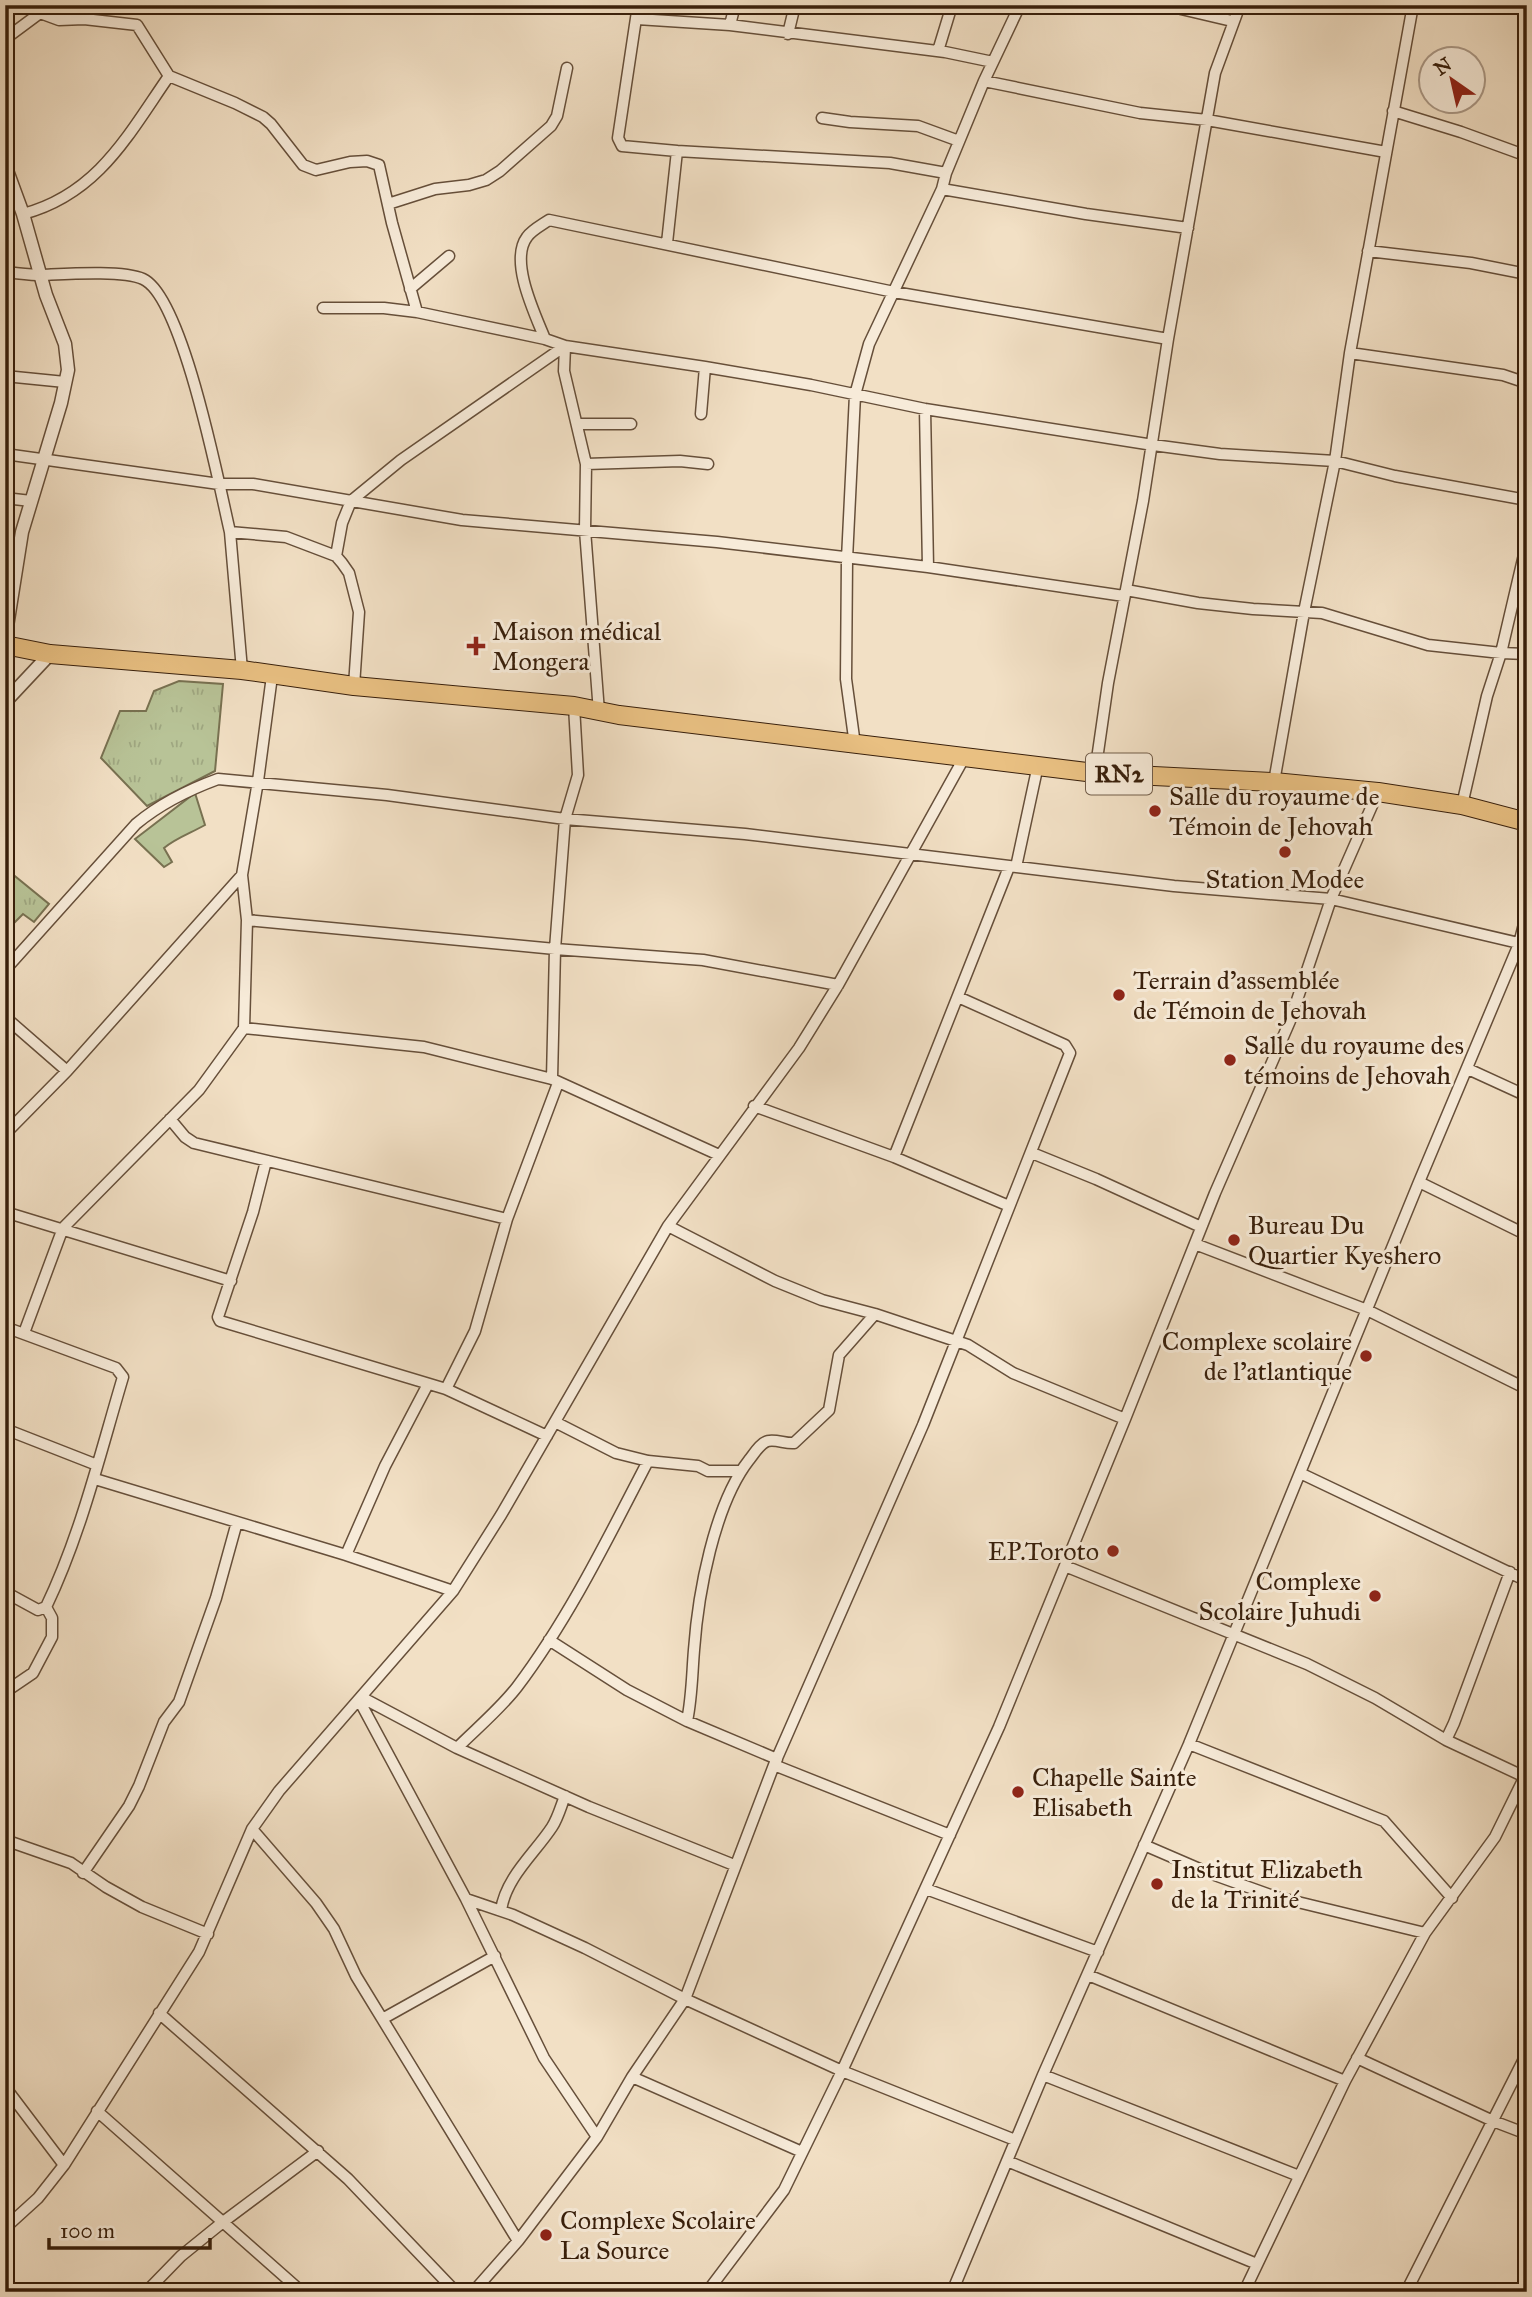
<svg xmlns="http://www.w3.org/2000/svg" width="1532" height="2297" viewBox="0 0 1532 2297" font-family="'IM FELL Great Primer',serif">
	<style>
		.grass { fill: url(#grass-tufts); stroke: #787151; stroke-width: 2 }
		.garden { fill: #b8c397; stroke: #787151; stroke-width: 2 }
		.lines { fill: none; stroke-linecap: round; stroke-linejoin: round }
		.minor-casing { stroke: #664f3a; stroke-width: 13 }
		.tertiary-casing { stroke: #664f3a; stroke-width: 15 }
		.trunk-casing { stroke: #381f0b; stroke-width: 20 }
		.minor { stroke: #f7ebd9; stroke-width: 10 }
		.tertiary { stroke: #f7ebd9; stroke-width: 12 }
		.trunk { stroke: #e9c082; stroke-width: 18 }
		.poi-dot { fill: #8f2418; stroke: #f7ebd9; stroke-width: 2.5 }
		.labels { text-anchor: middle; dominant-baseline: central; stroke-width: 6; stroke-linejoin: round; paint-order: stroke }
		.shield { fill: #f7ebd9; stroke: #715c49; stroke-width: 2 }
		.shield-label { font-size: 24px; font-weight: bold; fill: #381f0b }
		.poi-label { font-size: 26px; fill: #381f0b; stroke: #f7ebd9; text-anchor: start }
	</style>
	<defs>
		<pattern id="grass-tufts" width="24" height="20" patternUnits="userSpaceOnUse" patternTransform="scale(1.75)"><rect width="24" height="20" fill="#b8c397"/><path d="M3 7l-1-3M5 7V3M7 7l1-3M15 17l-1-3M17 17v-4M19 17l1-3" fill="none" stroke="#9fa781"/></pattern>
	</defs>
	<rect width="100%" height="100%" fill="#f2e0c5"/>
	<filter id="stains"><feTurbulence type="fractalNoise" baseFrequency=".00286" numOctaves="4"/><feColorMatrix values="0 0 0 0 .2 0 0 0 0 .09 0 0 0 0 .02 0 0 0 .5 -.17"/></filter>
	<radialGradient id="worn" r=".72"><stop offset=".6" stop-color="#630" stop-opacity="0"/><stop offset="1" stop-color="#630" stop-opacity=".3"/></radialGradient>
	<path class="grass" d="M179,681L223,684L215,771L147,806L101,758L120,711H146L154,691Z
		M5,868L49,904L34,922L23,914L6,931Z"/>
	<path class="garden" d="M195,793L205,825C191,833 176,838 164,848L172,862L164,867L135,839Z"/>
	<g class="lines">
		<g class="minor-casing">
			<path id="minor" d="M638,5L618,138L622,146L677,151L667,243
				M1164,5L1232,21
				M40,13L59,20L84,19L137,25L169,76L235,103L263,117L271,124L303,165L316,170L350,162L367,161L379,165L392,223L417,312L545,339L565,346L705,367L811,385L925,409L1153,445L1220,454L1335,461L1395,476L1527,500
				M637,19L730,25L945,52L993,62
				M730,25L735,5
				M788,34L795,5
				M5,39L40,13L44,5
				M938,51L952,5
				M984,81L1140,113L1207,120L1386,152
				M1393,111L1461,132L1527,156
				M822,118L850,122L918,126L959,141
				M677,151L890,163L946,173
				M942,189L1086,214L1188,228
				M388,204L435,189L469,185L486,180L500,171L551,126L557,116L567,68
				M23,214C98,194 128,135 169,76
				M1368,251L1471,263L1527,274
				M5,272C17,273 30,275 42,275C66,274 123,270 143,279C183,297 219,485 230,532L286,537L336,556L342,563L349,573L359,612L354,686
				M410,289L449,256
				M323,308H384L417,312
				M545,339C535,314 509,261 527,237C532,230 542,225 549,220L894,292L1168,339
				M565,346L564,371L586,464L585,530L599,712
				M1350,353L1503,375L1527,383
				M5,376L65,382
				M925,409L928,567
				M701,414L705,367
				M577,424H631
				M5,454L219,484H253L462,520L717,542L928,567L1124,596
				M586,464L680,461L708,464
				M5,498L31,501
				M230,532L242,670
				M336,556L342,523L351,501L401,460L565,346
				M1126,590L1198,603L1253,609L1322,613L1428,645L1501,653L1527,654
				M855,745L846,679L847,559L855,395L869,344L942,189L946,173L984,81L1020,5
				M1095,773L1108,683L1143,501L1168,339L1215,73L1240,5
				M1274,782L1304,612L1335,461L1350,353L1413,5
				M1462,805L1487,696L1501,653L1527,542
				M1016,867L1038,765
				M247,920L555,949L703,960L838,985
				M5,970L136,824C160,804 188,790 218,779L387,795L565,819L745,834L1174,886L1331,899L1527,945
				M5,1017L67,1071
				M244,1028L424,1047L552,1079L719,1155
				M1468,1069L1527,1096
				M552,1079L555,949L565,819L578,775L574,706
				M754,1106L894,1157L1009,1206
				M170,1119L185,1137L194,1143L507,1219
				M5,1134L67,1071L242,875
				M1032,1153L1096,1179L1201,1227
				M894,1157L1009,867
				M266,1161L253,1212L218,1317L220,1321L446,1389L547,1436
				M1419,1182L1527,1235
				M5,1212L231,1281
				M668,1226L775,1281L822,1300L875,1314L968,1345L1013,1373L1125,1419
				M1195,1244L1367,1310L1527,1389
				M5,1327L116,1368L123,1377C100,1454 81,1534 46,1607L38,1610L5,1592
				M24,1333L63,1228L199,1090L244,1028L247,920L242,875L258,781L272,676
				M446,1389L475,1331L507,1219L558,1083
				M555,1422L616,1453L648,1461L698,1466L708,1471H741
				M5,1429L97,1465
				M1300,1473L1527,1581
				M95,1479L346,1555L453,1591
				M346,1555L385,1466L428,1384
				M1065,1566L1307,1664L1375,1698L1446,1740L1525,1777
				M549,1640L627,1690L687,1721L777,1759
				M5,1692L33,1673L52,1637V1618L46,1607
				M361,1697L457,1748L589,1807L734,1865
				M359,1700L466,1899L544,2058L597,2137
				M687,1721C692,1697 692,1674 694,1650C698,1594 714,1505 749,1460C754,1454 760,1443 768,1441C776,1439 786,1444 794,1443L829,1410L839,1355L875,1314
				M1446,1740L1454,1723L1510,1572
				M1189,1744L1384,1821L1452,1898
				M457,1748C477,1728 500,1709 517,1687C569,1618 608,1538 648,1461
				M774,1765L950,1835
				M252,1829L316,1903L334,1929L356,1976L518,2241
				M5,1840L71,1863L106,1887L142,1907L208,1934
				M1144,1845L1209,1873L1273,1896L1425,1933
				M83,1873L129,1806L139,1786L164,1722L179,1702L216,1598L237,1522
				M926,1889L1098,1952
				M466,1899L513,1915L585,1948L685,1999L842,2071L1015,2140
				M501,1910C506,1877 535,1853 552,1827C558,1818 561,1806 565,1796
				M1088,1975L1345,2081
				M159,2013L348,2179L456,2292
				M384,2018L495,1956
				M1357,2058L1493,2121L1527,2134
				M1043,2075L1299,2176
				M632,2077L802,2152
				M5,2087L64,2165
				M97,2111L302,2292
				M1007,2161L1257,2264
				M5,2228L38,2198L64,2165L199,1952L252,1829L279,1791L453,1591L501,1515L668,1226L799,1048L838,985L964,758
				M146,2292L181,2256L223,2222L318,2151
				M473,2292L518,2241L597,2137L632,2077L685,1999L774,1765L923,1425L1070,1053L1065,1045L958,997
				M707,2292L784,2190L842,2071L999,1727L1125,1419L1215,1193L1290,1021L1331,899L1378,792
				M952,2292L1043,2075L1189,1744L1419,1182L1519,944L1527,912
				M1244,2292L1345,2081L1425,1933L1495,1837L1527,1772
				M1406,2292L1527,2053"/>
		</g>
		<g class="tertiary-casing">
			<path id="tertiary" d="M5,165L23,214L46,295L65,344L68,370L61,403L22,532L5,639
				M5,702L50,654"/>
		</g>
		<g class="trunk-casing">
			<path id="trunk" d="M5,645L50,654L242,670L354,686L574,706L619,715L1095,773L1274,782L1378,792L1462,805L1527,822"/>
		</g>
		<use href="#minor" class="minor"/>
		<use href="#tertiary" class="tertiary"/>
		<use href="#trunk" class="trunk"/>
	</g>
	<g class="poi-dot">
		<path d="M472.5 635.5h7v7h7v7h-7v7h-7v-7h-7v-7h7z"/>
		<circle cx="1155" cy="811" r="7"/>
		<circle cx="1285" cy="852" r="7"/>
		<circle cx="1119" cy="995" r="7"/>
		<circle cx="1230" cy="1060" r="7"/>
		<circle cx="1234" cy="1240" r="7"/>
		<circle cx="1366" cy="1356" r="7"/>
		<circle cx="1113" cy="1551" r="7"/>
		<circle cx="1375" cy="1596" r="7"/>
		<circle cx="1018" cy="1792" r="7"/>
		<circle cx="1157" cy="1884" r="7"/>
		<circle cx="546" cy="2235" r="7"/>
	</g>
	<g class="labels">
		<rect class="shield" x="1086" y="753.5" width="66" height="41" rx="5"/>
		<g class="shield-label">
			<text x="1119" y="774">RN2</text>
		</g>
		<g class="poi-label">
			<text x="492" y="631">Maison médical<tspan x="492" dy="30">Mongera</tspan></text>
			<text x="1169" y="796">Salle du royaume de<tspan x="1169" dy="30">Témoin de Jehovah</tspan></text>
			<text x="1285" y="879" text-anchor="middle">Station Modee</text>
			<text x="1133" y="980">Terrain d'assemblée<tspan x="1133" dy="30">de Témoin de Jehovah</tspan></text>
			<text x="1244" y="1045">Salle du royaume des<tspan x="1244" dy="30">témoins de Jehovah</tspan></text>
			<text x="1248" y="1225">Bureau Du<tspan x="1248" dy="30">Quartier Kyeshero</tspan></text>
			<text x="1352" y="1341" text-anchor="end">Complexe scolaire<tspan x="1352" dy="30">de l'atlantique</tspan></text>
			<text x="1099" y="1551" text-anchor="end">EP.Toroto</text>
			<text x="1361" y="1581" text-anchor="end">Complexe<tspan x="1361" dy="30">Scolaire Juhudi</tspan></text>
			<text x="1032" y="1777">Chapelle Sainte<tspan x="1032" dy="30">Elisabeth</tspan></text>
			<text x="1171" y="1869">Institut Elizabeth<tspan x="1171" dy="30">de la Trinité</tspan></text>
			<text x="560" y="2220">Complexe Scolaire<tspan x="560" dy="30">La Source</tspan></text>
		</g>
	</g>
	<rect width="1532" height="2297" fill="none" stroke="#f2e0c5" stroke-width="28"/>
	<rect x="7" y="7" width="1518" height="2283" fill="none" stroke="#381f0b" stroke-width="3.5"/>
	<rect x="14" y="14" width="1504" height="2269" fill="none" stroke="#381f0b" stroke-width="2"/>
	<g transform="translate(1452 80) rotate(326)"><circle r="33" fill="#f7ebd9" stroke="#ab9987" stroke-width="2"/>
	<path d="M0-5L12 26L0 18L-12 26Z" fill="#8f2418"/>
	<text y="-10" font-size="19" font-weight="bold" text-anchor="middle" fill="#381f0b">N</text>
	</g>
	<path d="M49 2238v10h161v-10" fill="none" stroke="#381f0b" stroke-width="3.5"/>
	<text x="60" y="2238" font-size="21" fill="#381f0b" stroke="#f7ebd9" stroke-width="5" paint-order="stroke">100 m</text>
	<rect width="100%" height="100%" filter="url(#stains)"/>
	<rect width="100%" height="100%" fill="url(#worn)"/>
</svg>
